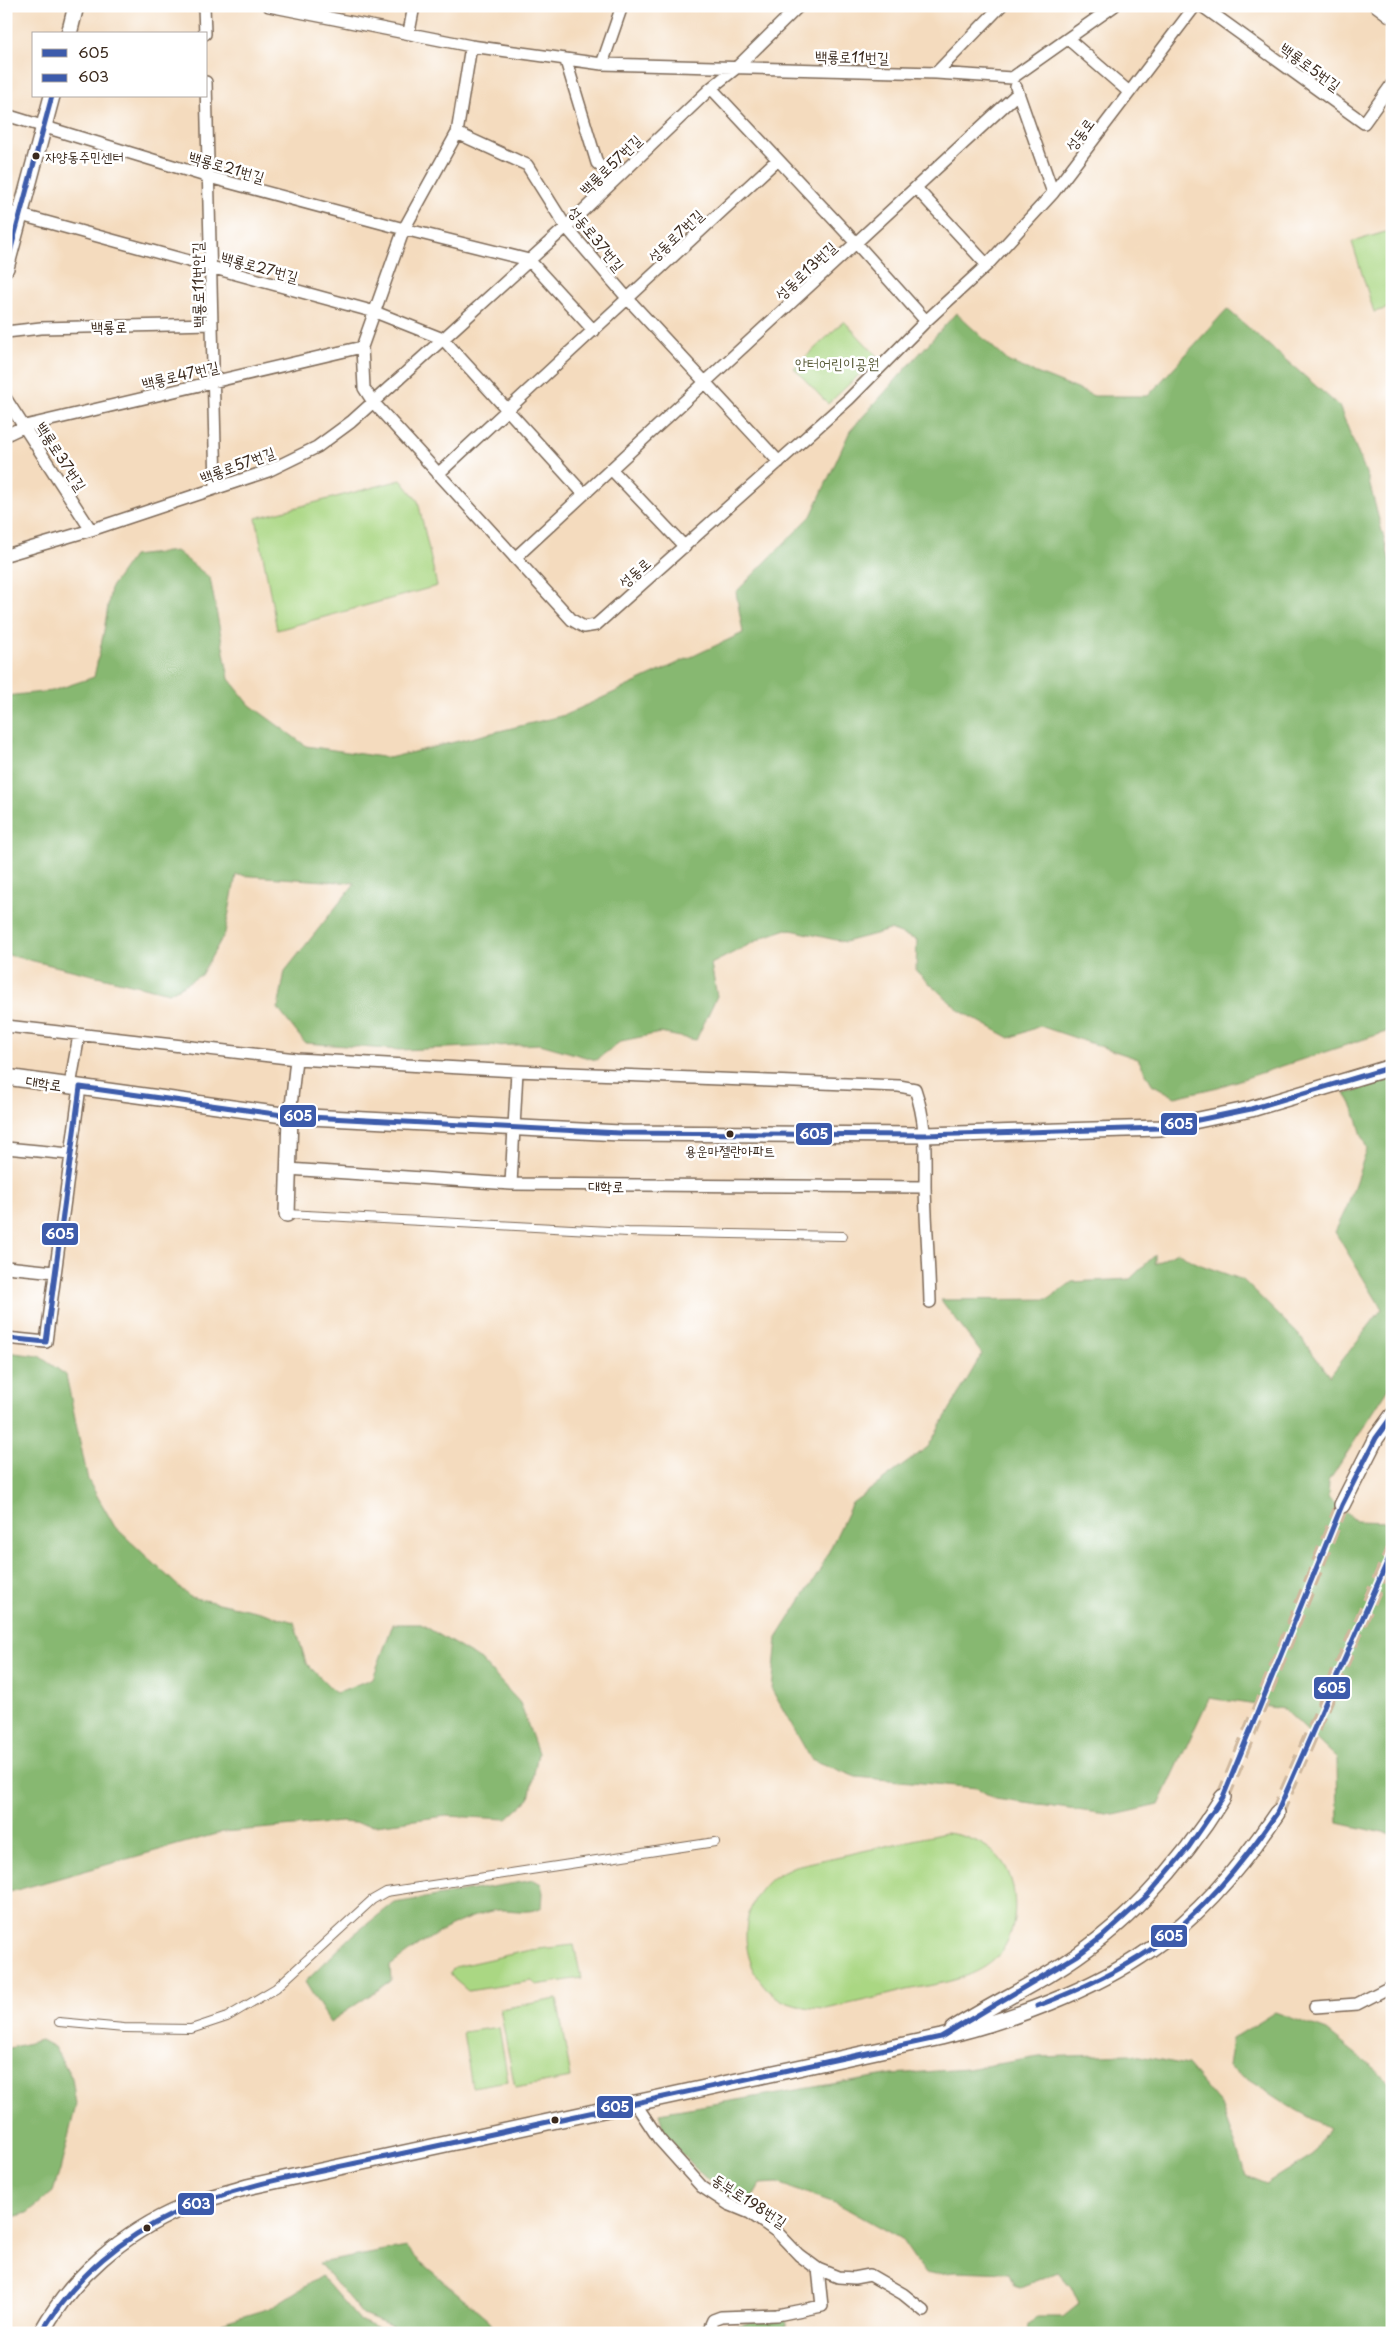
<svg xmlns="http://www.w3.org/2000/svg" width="1398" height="2339" viewBox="0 0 1398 2339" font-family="'Playpen Sans','Poor Story',sans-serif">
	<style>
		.green { fill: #aad783; stroke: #728050 }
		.forest { fill: #87b871; stroke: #617148 }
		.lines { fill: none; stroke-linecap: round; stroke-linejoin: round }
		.secondary-tunnel { stroke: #cfb89e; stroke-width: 15; stroke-dasharray: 15 8; stroke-linecap: butt }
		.pedestrian-casing { stroke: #7c6856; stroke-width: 10 }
		.minor-casing { stroke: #7c6856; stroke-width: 14 }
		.secondary-casing { stroke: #7c6856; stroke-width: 18 }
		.pedestrian { stroke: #fff; stroke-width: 8 }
		.minor { stroke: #fff; stroke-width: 11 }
		.secondary { stroke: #fff; stroke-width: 15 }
		.bus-1-casing { stroke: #fff; stroke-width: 9 }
		.bus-2-casing { stroke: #fff; stroke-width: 9 }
		.bus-1 { stroke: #3d5bab; stroke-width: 5 }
		.bus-2 { stroke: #3d5bab; stroke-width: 5 }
		.bus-dot { fill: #3b2a1e; stroke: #fff; stroke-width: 2 }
		.labels { text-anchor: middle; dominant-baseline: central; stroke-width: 5; stroke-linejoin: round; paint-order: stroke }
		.bus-label { font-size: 14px; fill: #3b2a1e; stroke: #fff; text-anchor: start }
		.street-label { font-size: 15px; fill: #3b2a1e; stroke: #fff }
		.park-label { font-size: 15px; fill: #5c5e3c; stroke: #fff }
		.line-badge { stroke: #fff; stroke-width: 2 }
		.badge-label { font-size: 14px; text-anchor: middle; font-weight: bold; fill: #fff }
	</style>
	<rect width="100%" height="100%" fill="#fff"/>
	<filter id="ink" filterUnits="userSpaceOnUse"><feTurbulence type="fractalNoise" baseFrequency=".02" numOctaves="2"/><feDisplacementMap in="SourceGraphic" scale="10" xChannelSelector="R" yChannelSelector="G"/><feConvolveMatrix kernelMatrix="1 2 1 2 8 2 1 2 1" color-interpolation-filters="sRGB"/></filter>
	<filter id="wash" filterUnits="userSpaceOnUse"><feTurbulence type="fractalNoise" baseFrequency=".0096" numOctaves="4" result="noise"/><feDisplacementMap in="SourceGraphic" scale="20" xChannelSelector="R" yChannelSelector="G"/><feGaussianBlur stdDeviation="1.12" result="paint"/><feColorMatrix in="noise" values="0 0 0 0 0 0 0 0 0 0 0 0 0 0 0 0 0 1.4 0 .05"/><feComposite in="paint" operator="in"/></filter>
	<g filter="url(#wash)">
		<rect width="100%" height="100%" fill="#f4dbbe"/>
		<path class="green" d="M1392,230V307L1374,312L1352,242Z
			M844,321L878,357L828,404L794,368Z
			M401,480L418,501L437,586L277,630L256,518Z
			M945,1833C970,1835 999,1848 1009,1874C1019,1900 1017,1937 995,1959C973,1980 936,1984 907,1990C880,1997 853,2003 826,2009C810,2008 792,2007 778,1998C741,1973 735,1916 766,1884C774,1875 784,1871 795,1866Z
			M574,1945L581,1978L536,1985L532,1981L468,1991L454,1979L450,1972L455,1967L530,1950Z
			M557,1999L571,2078L515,2088L500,2009Z
			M499,2027L508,2081L472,2087L463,2032Z"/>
		<path class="forest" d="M1227,309L1339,406L1368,478L1392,569V1030L1218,1087L1175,1097L1152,1084L1138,1059L1040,1026L1010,1038L960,1011L916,971L917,940L890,930L845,942L787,929L766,936L711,964L717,996L696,1040L660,1033L621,1041L596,1060L540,1044L400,1050L305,1043L278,1009L285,971L355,883L236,875L225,933L201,975L169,993L8,955L6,948V696L52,691L94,677L104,631L111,587L133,556L176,551L210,578L229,679L250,705L306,746L389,758L565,715L743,633L736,592L811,516L850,431L956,313L1009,362L1094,396H1148Z
			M1392,1079V1383L1329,1481L1328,1498L1356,1521L1392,1522V1835L1338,1823L1337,1759L1284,1709L1209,1698L1159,1805L1114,1815L995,1799L977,1788L856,1777L811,1759L772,1690L777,1638L819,1572L852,1503L928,1447L982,1354L941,1300L1049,1299L1072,1282L1130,1279L1155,1255V1264L1177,1252L1198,1264L1243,1280L1297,1333L1330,1376L1382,1309L1335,1232L1347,1207L1367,1149C1359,1131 1357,1110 1345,1094Z
			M6,1352L39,1356L66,1375L88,1480L115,1527L190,1597L260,1612L294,1622L306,1663L336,1693L373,1678L393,1624H421L481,1660L520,1703L538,1753L529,1799L507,1819L446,1816L375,1825L342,1822L223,1832L6,1893Z
			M534,1880L541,1884L543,1893L542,1907C527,1916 508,1907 492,1911C453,1920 421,1943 390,1966L391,1981L330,2022L305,1982L353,1935L394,1903Z
			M1275,2012L1327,2031L1392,2083V2333H1028L1029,2323L1036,2317H1063L1079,2304L1071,2287L1058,2272L1020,2287L1014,2285L1009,2273L955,2271L925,2274L901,2239L838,2204L778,2183L760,2184L748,2205L736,2201L714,2186L690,2163L664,2132L659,2113L892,2074L967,2069L1039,2057L1129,2054L1187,2065L1221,2105L1246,2176L1266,2184L1314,2154L1329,2128L1289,2106L1228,2067L1232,2039Z
			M41,2040L54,2047L72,2078L76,2105L60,2170L53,2192L27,2213L6,2219V2049Z
			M407,2247L416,2258L489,2320L498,2333H473L455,2326L400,2330L363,2315L319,2263Z
			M321,2276L359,2320L388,2333H213L221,2323L270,2308Z
			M785,2321L789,2333H716L715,2330L753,2322Z"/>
	</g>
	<g filter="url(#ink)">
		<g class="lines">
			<path class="secondary-tunnel" d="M1223,1797L1342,1505
				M1277,1813L1392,1550"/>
			<g class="pedestrian-casing">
				<path id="pedestrian" d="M287,1214L628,1232L843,1236
					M59,2022L124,2028L191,2029L227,2017L276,1988L372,1900L386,1892L715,1842"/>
			</g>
			<g class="minor-casing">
				<path id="minor" d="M204,6L205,34
					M269,6L471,46L602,64L936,73L1012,78L1114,6
					M1202,6L1364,123L1392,84
					M1376,6L1392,18
					M409,32L414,6
					M1068,39L1129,92
					M471,46L457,133L404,229L362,347L364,388L373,402L572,620L584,627L596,625L849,399L926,321L987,265L1053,193L1195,6
					M566,61L597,163L614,179
					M602,64L622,6
					M936,73L1001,6
					M206,82L216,487
					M1016,87L1053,193
					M711,88L856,243L926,321
					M6,115L209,177L404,229L529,260L594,331
					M457,133L527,165L566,227L628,299L779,462
					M916,188L987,265
					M6,211L375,312L443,339L584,494
					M6,332L41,328L212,324
					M6,399L91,530
					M6,435L25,426L362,347
					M611,469L685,547
					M438,474L777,160
					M6,555L91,530L268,471L317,447L351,422L443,339L566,227L711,88L735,69L799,6
					M515,558L1018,93
					M6,1026L296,1059L517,1071L899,1086L915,1089C927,1124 925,1151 925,1187C926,1225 929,1264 930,1302
					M70,1086L79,1035
					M290,1116L296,1059
					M6,1148L70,1154
					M288,1169L511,1184L925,1187
					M511,1184L517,1071
					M6,1267L55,1272
					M6,1338L46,1342L80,1087
					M1315,2007L1357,2004L1392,1986
					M635,2103L659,2139L702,2187L728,2204L750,2213L777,2232L799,2255L818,2269L838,2277L854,2278L870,2275L903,2294L924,2311
					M710,2333L709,2329L713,2320L721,2317L777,2315L822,2306L818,2269"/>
			</g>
			<g class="secondary-casing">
				<path id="secondary" d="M69,34L76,6
					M6,268L52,96
					M6,1077L290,1116L620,1133L925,1135L1160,1128L1251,1109L1392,1067
					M287,1214L290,1116
					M1342,1505L1376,1438L1392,1416
					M953,2029C985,2009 1019,1992 1052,1972C1122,1930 1180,1867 1223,1797
					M41,2333C72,2277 123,2233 182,2208C202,2199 226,2194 247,2187L941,2037C1011,2020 1092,1991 1151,1949C1202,1914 1243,1864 1277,1813"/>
			</g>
			<use href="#pedestrian" class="pedestrian"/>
			<use href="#minor" class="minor"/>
			<use href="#secondary" class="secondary"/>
			<g class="bus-1-casing">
				<path id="bus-1" d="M6,267L52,96
					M80,1087L290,1116L620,1133L925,1135L1160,1128L1251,1109L1392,1067
					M6,1338L46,1342L80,1087
					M1037,2006C1076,1991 1115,1974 1150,1950C1202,1914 1242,1864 1277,1813L1392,1551
					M395,2155L941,2037L1078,1955L1103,1936L1148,1895L1188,1848L1223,1797L1342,1505L1376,1438L1392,1416"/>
			</g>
			<g class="bus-2-casing">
				<path id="bus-2" d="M41,2333C125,2196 252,2186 395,2155"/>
			</g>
			<use href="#bus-1" class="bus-1"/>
			<use href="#bus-2" class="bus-2"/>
		</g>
	</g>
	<g class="bus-dot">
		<circle cx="36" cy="156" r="4.5"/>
		<circle cx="730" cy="1134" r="4.5"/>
		<circle cx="555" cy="2120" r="4.5"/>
		<circle cx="147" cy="2228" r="4.5"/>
	</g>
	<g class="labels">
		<g class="bus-label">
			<text x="45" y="156">자양동주민센터</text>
			<text x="730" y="1150" text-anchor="middle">용운마젤란아파트</text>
		</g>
		<g class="street-label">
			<text transform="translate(852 56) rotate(1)">백룡로11번길</text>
			<text transform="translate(1311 66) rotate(36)">백룡로5번길</text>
			<text transform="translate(1079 134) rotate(-53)">성동로</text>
			<text transform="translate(610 164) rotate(-44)">백룡로57번길</text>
			<text transform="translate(227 166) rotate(16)">백룡로21번길</text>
			<text transform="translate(675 235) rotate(-43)">성동로7번길</text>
			<text transform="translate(597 238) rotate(51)">성동로37번길</text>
			<text transform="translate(260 266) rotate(15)">백룡로27번길</text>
			<text transform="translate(805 270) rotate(-43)">성동로13번길</text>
			<text transform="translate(197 285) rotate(-91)">백룡로11번안길</text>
			<text transform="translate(109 326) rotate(-1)">백룡로</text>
			<text transform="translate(180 374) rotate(-13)">백룡로47번길</text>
			<text transform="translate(62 456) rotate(57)">백룡로37번길</text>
			<text transform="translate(237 464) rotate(-20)">백룡로57번길</text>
			<text transform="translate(634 572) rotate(-41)">성동로</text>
			<text transform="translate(44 1082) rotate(8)">대학로</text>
			<text x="606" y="1185">대학로</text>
			<text transform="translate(750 2200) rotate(33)">동부로198번길</text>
		</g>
		<g class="park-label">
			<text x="837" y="362">안터어린이공원</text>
		</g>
	</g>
	<g class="line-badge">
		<rect x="279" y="1104" width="38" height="24" rx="5" fill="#3d5bab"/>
		<rect x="1160" y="1112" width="38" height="24" rx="5" fill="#3d5bab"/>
		<rect x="795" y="1122" width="38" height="24" rx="5" fill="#3d5bab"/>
		<rect x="41" y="1222" width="38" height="24" rx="5" fill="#3d5bab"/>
		<rect x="1313" y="1676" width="38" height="24" rx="5" fill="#3d5bab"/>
		<rect x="1150" y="1924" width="38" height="24" rx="5" fill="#3d5bab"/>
		<rect x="596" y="2095" width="38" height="24" rx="5" fill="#3d5bab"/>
		<rect x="177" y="2192" width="38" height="24" rx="5" fill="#3d5bab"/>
	</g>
	<g class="badge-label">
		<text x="298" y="1121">605</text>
		<text x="1179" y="1129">605</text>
		<text x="814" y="1139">605</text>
		<text x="60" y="1239">605</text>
		<text x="1332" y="1693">605</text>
		<text x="1169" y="1941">605</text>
		<text x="615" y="2112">605</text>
		<text x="196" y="2209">603</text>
	</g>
	<rect width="1398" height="2339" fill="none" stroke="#fff" stroke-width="25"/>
	<rect x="32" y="32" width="175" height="65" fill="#ffffff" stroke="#b1aaa5"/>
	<rect x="42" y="49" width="25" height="8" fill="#3d5bab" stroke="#b1aaa5"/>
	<text x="78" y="58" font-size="15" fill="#3b2a1e">605</text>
	<rect x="42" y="74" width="25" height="8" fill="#3d5bab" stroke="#b1aaa5"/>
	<text x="78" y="82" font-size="15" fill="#3b2a1e">603</text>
</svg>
